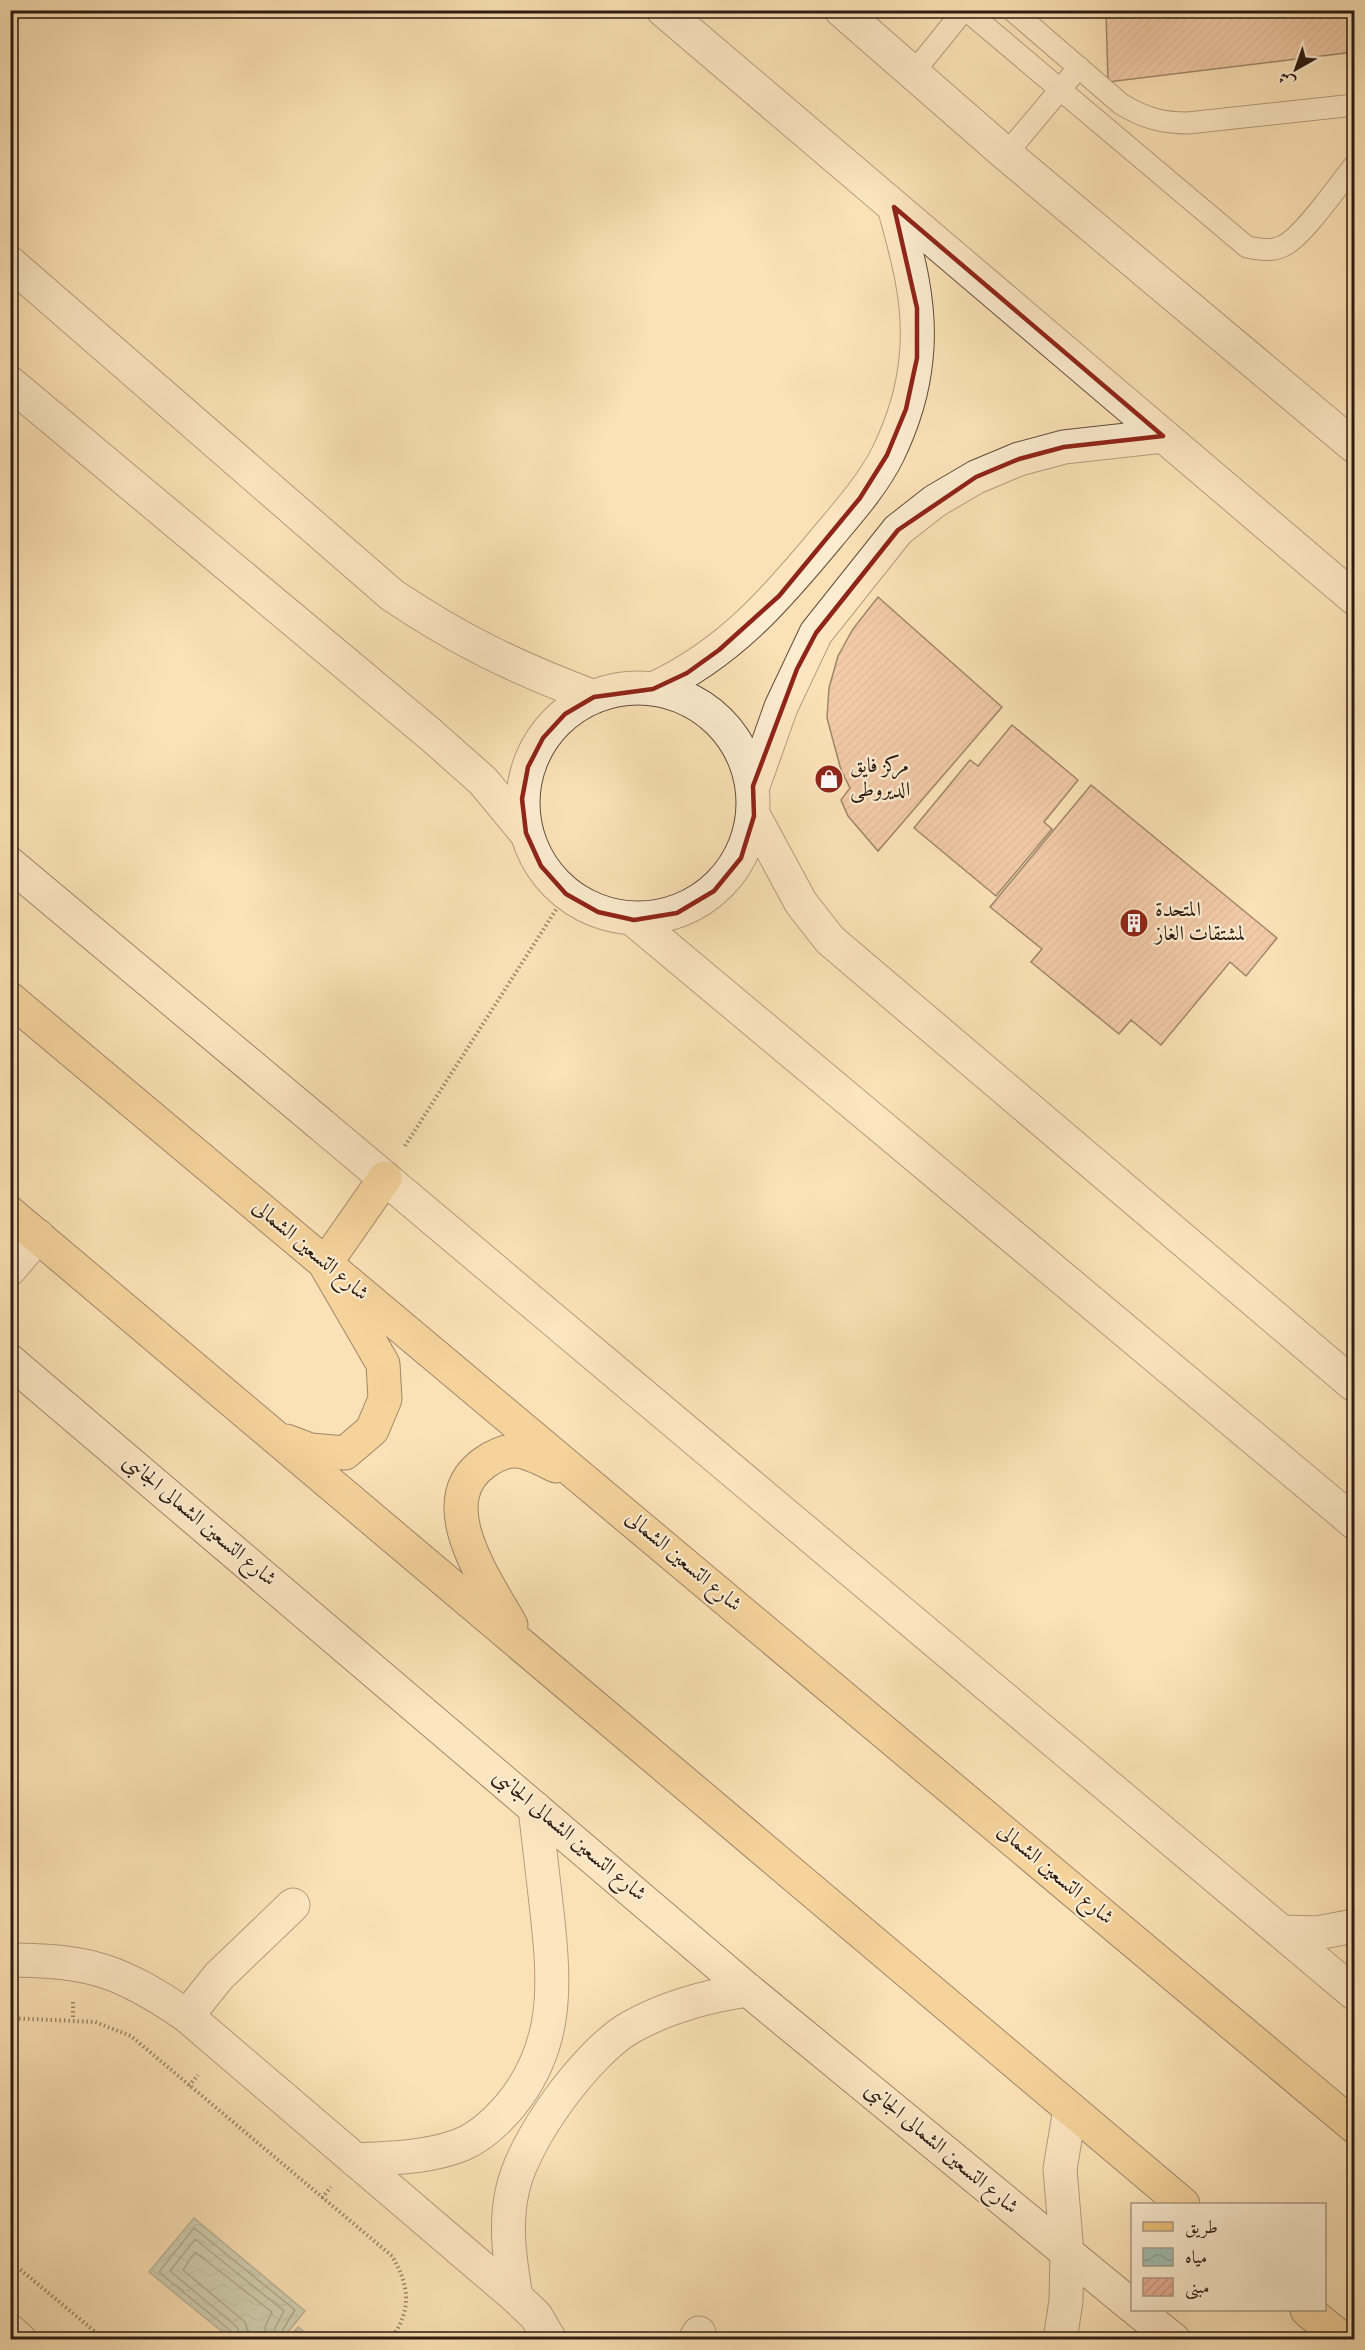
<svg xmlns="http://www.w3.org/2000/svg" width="1365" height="2350" viewBox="0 0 1365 2350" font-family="'Sorts Mill Goudy',Amiri,serif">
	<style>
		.water { fill: url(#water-waves); stroke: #717c70; stroke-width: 1.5 }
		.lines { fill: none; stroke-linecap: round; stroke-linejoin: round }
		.shore { stroke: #666c60; stroke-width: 1.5 }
		.building { fill: url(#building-hatch); stroke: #2c1a10; stroke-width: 1.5 }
		.lane-casing { stroke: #604c3a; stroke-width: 23 }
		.street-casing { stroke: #604c3a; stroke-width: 35 }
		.secondary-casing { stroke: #2c1a10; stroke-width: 35 }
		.primary-casing { stroke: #2c1a10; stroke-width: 35 }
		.path { stroke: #2c1a10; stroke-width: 4; stroke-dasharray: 1.5 3; stroke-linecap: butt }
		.lane { stroke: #fcecd0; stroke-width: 21 }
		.street { stroke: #fcecd0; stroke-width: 33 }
		.secondary { stroke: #fcecd0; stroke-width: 33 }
		.primary { stroke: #eec17b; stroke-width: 33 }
		.marked { fill: none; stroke: #8f2418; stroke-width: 4.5; stroke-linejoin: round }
		.labels { text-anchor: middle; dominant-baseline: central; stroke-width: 4.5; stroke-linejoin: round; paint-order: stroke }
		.poi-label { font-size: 21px; fill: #2c1a10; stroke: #fcecd0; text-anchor: start }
		.street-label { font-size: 21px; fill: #2c1a10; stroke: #fcecd0 }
	</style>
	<defs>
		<pattern id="water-waves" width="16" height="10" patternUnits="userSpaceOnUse" patternTransform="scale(1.5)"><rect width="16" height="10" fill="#9fbdb0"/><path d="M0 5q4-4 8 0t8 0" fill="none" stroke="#89a296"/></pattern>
		<pattern id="building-hatch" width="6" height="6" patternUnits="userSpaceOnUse" patternTransform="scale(1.5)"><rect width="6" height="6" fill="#e9ae94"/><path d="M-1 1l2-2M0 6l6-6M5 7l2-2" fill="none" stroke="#c8957f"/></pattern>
	</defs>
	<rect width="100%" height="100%" fill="#fbe2b6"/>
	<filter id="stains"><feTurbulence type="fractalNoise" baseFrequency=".00333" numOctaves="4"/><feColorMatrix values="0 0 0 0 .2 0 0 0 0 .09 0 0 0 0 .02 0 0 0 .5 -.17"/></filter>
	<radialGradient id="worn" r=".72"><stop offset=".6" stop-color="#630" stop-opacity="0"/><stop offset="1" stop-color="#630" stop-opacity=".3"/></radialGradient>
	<path class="water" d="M194,2218L305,2311L287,2333L290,2336L298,2327L311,2337L309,2339H231L149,2272Z"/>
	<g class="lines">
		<path class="shore" d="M234,2340L232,2332L159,2272L194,2228L295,2310L282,2331L285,2340
			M242,2340L237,2327L170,2271L195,2239L284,2311L275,2328V2340
			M251,2340L245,2322L183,2270L195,2252L272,2312L265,2327L266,2340"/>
	</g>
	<path class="building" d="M1106,10H1354V52L1108,82Z
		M878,597L1002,707L878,851L848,816L841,800L850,788L841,770L827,718L829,688L838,656L853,629Z
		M1012,725L1078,780L1044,822L1052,829L996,896L914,828L970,760L978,766Z
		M1091,785L1277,938L1246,976L1230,962L1161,1045L1131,1020L1119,1034L1031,962L1042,949L990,907Z"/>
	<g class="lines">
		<g class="lane-casing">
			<path id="lane" d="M966,10L1247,247C1259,249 1271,252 1283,246C1303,237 1339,184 1354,166
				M1012,10L1121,104C1144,118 1162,123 1188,123L1354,105
				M913,73L964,10
				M1006,154L1079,67"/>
		</g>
		<g class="street-casing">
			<path id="street" d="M663,10L1354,598
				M841,10L1006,154L1354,446
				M10,263L392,595C460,641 517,668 594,697
				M10,383L430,734L483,781L526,833
				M523 803a115 115 0 1 1 230 0a115 115 0 1 1-230 0Z
				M653,689C729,654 777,598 829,535C850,510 873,484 888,454C902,425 913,391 916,359C922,307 908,256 894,207
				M753,786L781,707L816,633L898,530L935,501L976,477L1019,459L1064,447L1163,436
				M754,816L801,903L830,940L1354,1385
				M634,920L1354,1522
				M318,1122L1354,1993
				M10,1269L38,1236
				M1282,1932L1317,1933L1354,1926
				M10,1960C89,1960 122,1971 187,2016L516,2297L536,2316L550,2340
				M187,2016L219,1976L293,1905
				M355,2160C390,2158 429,2158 463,2144C481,2136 496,2122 509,2107C559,2047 555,1985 547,1912C543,1877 539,1842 535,1808
				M516,2297C510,2261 504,2224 513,2188C524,2139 587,2052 631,2027C667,2007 707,1996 748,1990
				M10,2331L20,2340
				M695,2340L699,2333
				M1060,2340L1066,2301L1067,2253L1060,2169L1070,2109"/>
		</g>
		<g class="secondary-casing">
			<path id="secondary" d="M10,864L318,1122
				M10,1361L748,1990L1132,2306
				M1137,2310L1174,2340"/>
		</g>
		<g class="primary-casing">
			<path id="primary" d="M10,999L1354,2126
				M10,1213L1183,2204
				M286,1441L310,1450L345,1453L372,1430L385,1399L383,1364L325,1264L385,1178
				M511,1625C487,1582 429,1503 484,1463C513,1442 527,1452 556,1466
				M1307,2310L1343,2340"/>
		</g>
		<path class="path" d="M405,1146L566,894
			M73,2002V2019
			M10,2018L95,2022L131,2036L392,2256C410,2286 412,2311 390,2340
			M189,2086L198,2075
			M322,2198L331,2187
			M10,2261L105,2340"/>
		<use href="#lane" class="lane"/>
		<use href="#street" class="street"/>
		<use href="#secondary" class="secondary"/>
		<use href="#primary" class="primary"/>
	</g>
	<path d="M0 0H1365V2350H0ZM894,207L1163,436L1064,447L1019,459L976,477L898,530L816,633L797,669L753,786L754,816L741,858L714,891L677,913L634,920L598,912L566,894L541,866L526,833L522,799L528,767L543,738L565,714L594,697L653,689L687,673L719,650L779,596L860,498L887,455L906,409L917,358V308Z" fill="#fbe2b6" fill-opacity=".55" fill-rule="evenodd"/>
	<path class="marked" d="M894,207L1163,436L1064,447L1019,459L976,477L898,530L816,633L797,669L753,786L754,816L741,858L714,891L677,913L634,920L598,912L566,894L541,866L526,833L522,799L528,767L543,738L565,714L594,697L653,689L687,673L719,650L779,596L860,498L887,455L906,409L917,358V308Z"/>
	<defs>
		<g id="shop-disc" transform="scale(1.5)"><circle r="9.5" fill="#8f2418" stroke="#fcecd0"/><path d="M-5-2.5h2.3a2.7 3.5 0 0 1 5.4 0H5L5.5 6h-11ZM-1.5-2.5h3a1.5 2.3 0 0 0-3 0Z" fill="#fff"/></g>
		<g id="building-disc" transform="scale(1.5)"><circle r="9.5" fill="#8f2418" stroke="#fcecd0"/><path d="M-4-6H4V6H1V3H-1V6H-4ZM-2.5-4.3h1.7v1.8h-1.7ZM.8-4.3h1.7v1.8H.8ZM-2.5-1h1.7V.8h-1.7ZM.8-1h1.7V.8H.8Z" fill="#fff"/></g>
	</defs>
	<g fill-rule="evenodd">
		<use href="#shop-disc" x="829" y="779"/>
		<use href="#building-disc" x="1134" y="923"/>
	</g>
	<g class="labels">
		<g class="poi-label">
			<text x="850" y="767">مركز فايق<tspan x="850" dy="24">الديروطى</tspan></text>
			<text x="1155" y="911">المتحدة<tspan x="1155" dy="24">لمشتقات الغاز</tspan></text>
		</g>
		<g class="street-label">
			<text transform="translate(310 1251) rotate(40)">شارع التسعين الشمالى</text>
			<text transform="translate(199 1521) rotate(40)">شارع التسعين الشمالى الجانبى</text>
			<text transform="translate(683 1562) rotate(40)">شارع التسعين الشمالى</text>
			<text transform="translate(569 1836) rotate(40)">شارع التسعين الشمالى الجانبى</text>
			<text transform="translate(1055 1875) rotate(40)">شارع التسعين الشمالى</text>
			<text transform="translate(941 2149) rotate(40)">شارع التسعين الشمالى الجانبى</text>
		</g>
	</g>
	<rect width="1365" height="2350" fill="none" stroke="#fbe2b6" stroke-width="36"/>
	<rect x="12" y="12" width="1341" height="2326" fill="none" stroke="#2c1a10" stroke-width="3"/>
	<rect x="18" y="18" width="1329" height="2314" fill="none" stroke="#2c1a10" stroke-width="1.5"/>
	<rect x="1131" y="2203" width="195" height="108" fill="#fcecd0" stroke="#a99883" stroke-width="1.5"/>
	<rect x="1143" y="2222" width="30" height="9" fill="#eec17b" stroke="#a99883" stroke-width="1.5"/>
	<text x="1185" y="2233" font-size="18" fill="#2c1a10">طريق</text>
	<rect x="1143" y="2248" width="30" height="18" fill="url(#water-waves)" stroke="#a99883" stroke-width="1.5"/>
	<text x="1185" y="2263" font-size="18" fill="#2c1a10">مياه</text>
	<rect x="1143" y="2278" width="30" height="18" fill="url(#building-hatch)" stroke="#a99883" stroke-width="1.5"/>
	<text x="1185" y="2293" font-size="18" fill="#2c1a10">مبنى</text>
	<g transform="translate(1296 69) rotate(220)" stroke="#fcecd0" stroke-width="4.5" paint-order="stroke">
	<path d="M0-4.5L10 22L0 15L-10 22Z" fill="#2c1a10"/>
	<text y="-9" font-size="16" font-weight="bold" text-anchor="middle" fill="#2c1a10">ش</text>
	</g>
	<rect width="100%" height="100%" filter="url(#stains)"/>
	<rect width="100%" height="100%" fill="url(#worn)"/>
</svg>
